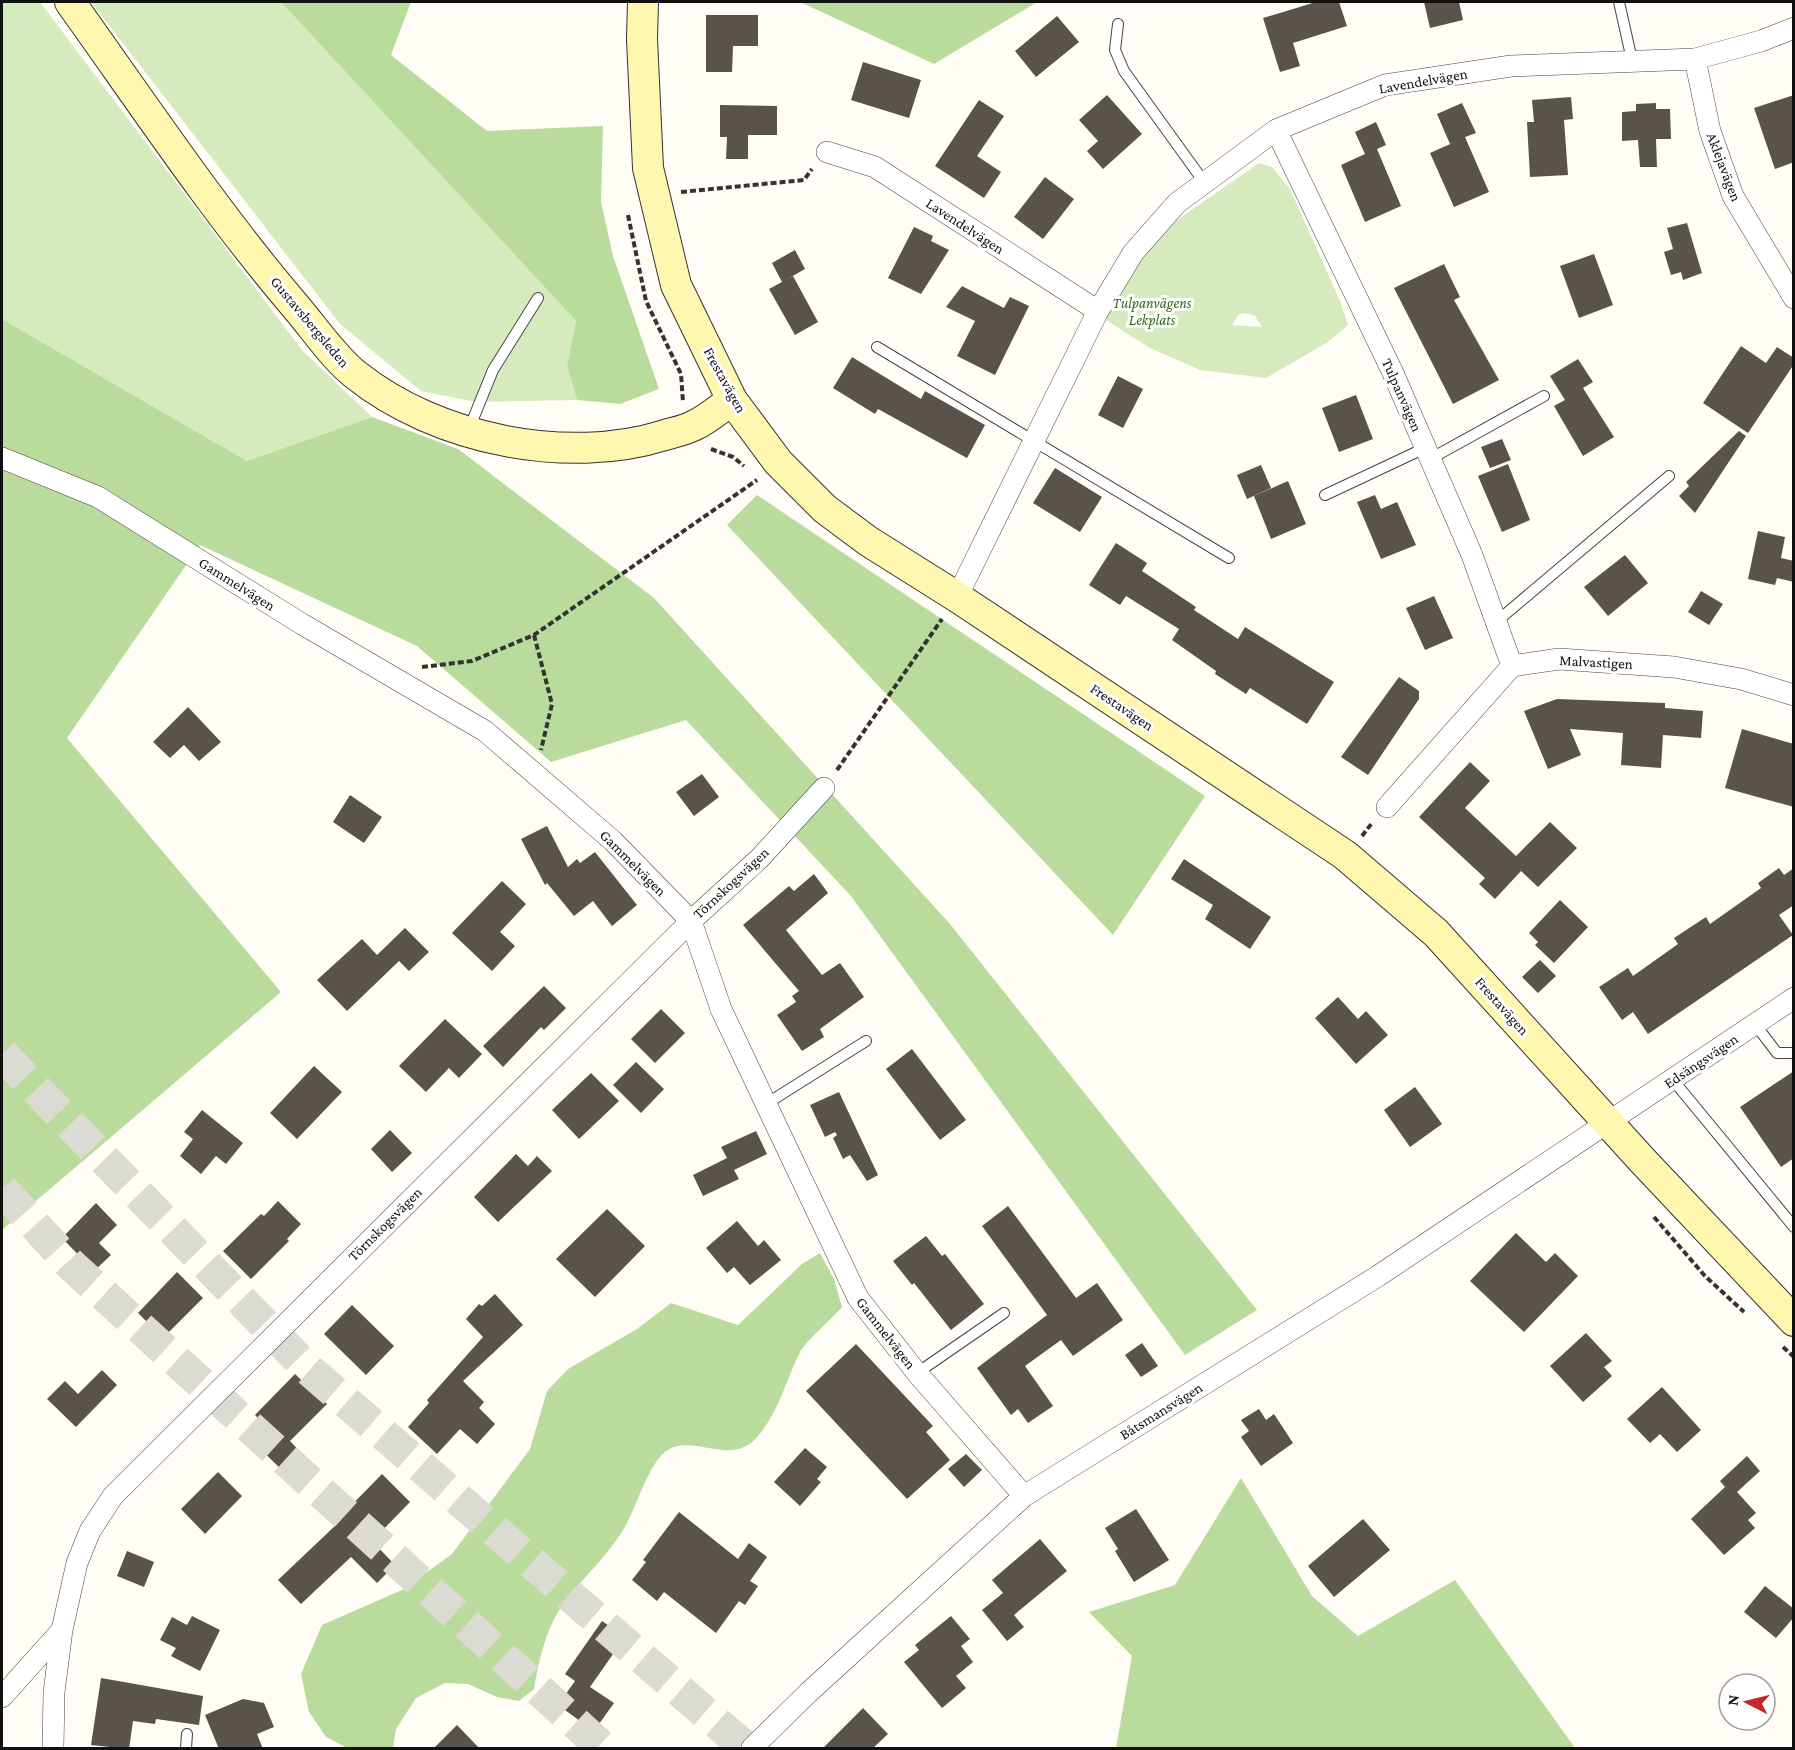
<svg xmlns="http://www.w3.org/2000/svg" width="1795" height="1750" viewBox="0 0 1795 1750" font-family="'Crimson Pro',serif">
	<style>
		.green { fill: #d5ebbd; fill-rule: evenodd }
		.forest { fill: #b9dc9c }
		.building { fill: #5a524d }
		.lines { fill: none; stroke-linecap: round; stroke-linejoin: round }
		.highway-tunnel { stroke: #dbdad3; stroke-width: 33; stroke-dasharray: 33 16; stroke-linecap: butt }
		.lane-casing { stroke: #444; stroke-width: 12 }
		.street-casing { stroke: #444; stroke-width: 22 }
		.secondary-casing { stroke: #333; stroke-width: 32 }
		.path { stroke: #333; stroke-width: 4; stroke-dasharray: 6 3; stroke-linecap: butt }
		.lane { stroke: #fff; stroke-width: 10 }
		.street { stroke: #fff; stroke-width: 21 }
		.secondary { stroke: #fff6b0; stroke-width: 30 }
		.labels { text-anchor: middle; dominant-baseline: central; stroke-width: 6; stroke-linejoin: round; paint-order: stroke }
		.street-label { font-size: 15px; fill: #111; stroke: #fff }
		.park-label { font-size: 15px; font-style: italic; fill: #2f6b1f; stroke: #fff }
	</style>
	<rect width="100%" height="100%" fill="#fffdf5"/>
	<path class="green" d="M2,2H40L302,350L372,417L247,461L2,319Z
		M91,2H281L576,321L567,366L577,400L476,402L421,391L340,324Z
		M1259,163L1272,167L1290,189L1340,301L1348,325L1328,342L1266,378L1200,370L1148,347L1103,318L1137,263L1170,225ZM1245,313L1255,316L1262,327L1232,325L1239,314Z"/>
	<path class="forest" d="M281,2H411L391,55L487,131L603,126L601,202L613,256L659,389L620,404L577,400L567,366L576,321Z
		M800,2H1037L934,64Z
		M2,319L247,461L372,417L458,449L654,598L950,924L1257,1310L1185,1355L851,896L686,720L551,762L417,646L200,545L67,738L281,992L2,1230Z
		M757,495L1205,796L1113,935L727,525Z
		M820,1253L834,1279L842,1307C830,1321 806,1340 799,1354C786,1381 778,1413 758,1436C731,1469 692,1431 665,1452C649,1464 636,1507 626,1525C610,1554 583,1577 564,1603C546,1627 539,1660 534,1689L519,1701L497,1697L468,1684L445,1683L416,1698L396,1729L393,1748H347L326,1737L309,1712L301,1674L322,1625L402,1590L452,1554L530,1449L547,1391L568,1369L637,1329L671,1303L738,1325L802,1264Z
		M1241,1478L1312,1596L1358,1636L1455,1580L1575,1748H1116L1132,1656L1089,1612L1175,1585Z"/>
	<path class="building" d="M1316,2H1339L1347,26L1293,43L1300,66L1280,72L1263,18Z
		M1424,2H1459L1463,20L1430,28Z
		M706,15H758V46H733L732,72H706Z
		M1057,16L1079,42L1036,77L1015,51Z
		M863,62L921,80L909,118L851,100Z
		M1107,95L1142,134L1103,169L1087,151L1098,141L1079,120Z
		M1794,95V162L1775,169L1754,108Z
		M1571,97L1573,119L1564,120L1568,175L1530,177L1527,122H1534L1532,100Z
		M979,100L1004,116L977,156L1001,172L984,198L935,166Z
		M1462,103L1476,133L1465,137L1489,192L1454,207L1430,153L1457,141L1450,144L1437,114Z
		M1656,103V109H1670L1671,139H1656L1657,167H1640L1638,140L1622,141V112L1636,111V104Z
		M720,105L777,106V135H748V159H726L727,137H720Z
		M1376,122L1386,145L1377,149L1401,206L1365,222L1341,165L1365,154L1355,132Z
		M1045,177L1074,199L1043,239L1014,217Z
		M1687,223L1702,273L1683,280L1681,272L1671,275L1664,252L1673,249L1667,228Z
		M914,227L933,236L931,241L949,250L921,294L888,278Z
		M795,250L805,269L782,282L772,263Z
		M1594,254L1613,305L1579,318L1560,266Z
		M1444,264L1460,297L1454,300L1499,380L1453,404L1394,288Z
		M793,276L818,322L795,335L769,289Z
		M962,286L1004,308L1010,297L1029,306L995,375L957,356L975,321L946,307Z
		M1741,346L1766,363L1777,347L1794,358V364L1748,433L1703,403Z
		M852,357L921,399L925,391L985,425L967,458L878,409L875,414L833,388Z
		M1578,359L1593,382L1583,388L1614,437L1583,456L1554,406L1565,400L1550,376Z
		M1118,376L1143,389L1123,428L1098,415Z
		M1356,395L1373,439L1339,452L1322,408Z
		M1739,431L1746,436L1695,513L1679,496L1689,486L1686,482Z
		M1502,439L1511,460L1490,468L1481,447Z
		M1508,464L1530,520L1502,532L1478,476Z
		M1261,465L1271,488L1247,499L1237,475Z
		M1055,468L1102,497L1080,532L1033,503Z
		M1288,481L1306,524L1271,539L1254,496Z
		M1375,495L1381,509L1397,502L1416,545L1381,559L1357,502Z
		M1758,531L1785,537L1781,558L1794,561V582L1777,578L1775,585L1748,579Z
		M1116,543L1147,563L1142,571L1196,607L1194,610L1238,639L1245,627L1334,682L1307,724L1250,688L1246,694L1215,674L1216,671L1172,640L1179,629L1126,596L1120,605L1089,585Z
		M1625,555L1648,583L1608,616L1584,587Z
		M1701,591L1723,604L1709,625L1688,612Z
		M1434,596L1453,638L1425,650L1406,608Z
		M1399,677L1419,691V699L1368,775L1341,757Z
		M1557,699L1665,703V708L1703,711L1701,738L1663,735L1661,768L1621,765L1623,733L1570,729L1581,755L1548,769L1524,711Z
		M188,707L221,742L199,761L184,745L170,758L153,742Z
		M1742,729L1794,744V807L1725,788Z
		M1470,762L1490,781L1465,808L1516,856L1550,822L1577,848L1538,887L1521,871L1495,899L1479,884L1485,878L1419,817Z
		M702,774L719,797L694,816L676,792Z
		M350,795L382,817L364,843L333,822Z
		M547,826L568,867L577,859L580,863L595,852L637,905L612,926L593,901L574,916L547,883L545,885L521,839Z
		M1184,859L1271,917L1250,949L1205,919L1213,905L1171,879Z
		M1779,868L1784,875L1794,868V905L1779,915L1793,935L1648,1034L1633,1012L1622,1020L1599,987L1628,968L1633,976L1678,944L1674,938L1706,917L1710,924L1761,888L1758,883Z
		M814,874L828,893L786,930L822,975L840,963L864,997L820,1029L824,1037L802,1051L777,1015L796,1002L792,996L799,991L743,925L789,886L794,891Z
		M502,881L526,904L500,932L515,946L492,971L452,933Z
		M1560,900L1588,927L1554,963L1535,945L1538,942L1529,933Z
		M405,928L429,952L409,971L399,961L347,1011L317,980L362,939L377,955Z
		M1540,960L1556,976L1538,993L1522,977Z
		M544,986L566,1008L544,1030L541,1027L503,1067L483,1046Z
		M1338,997L1358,1019L1366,1011L1388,1035L1356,1064L1315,1018Z
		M661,1009L685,1033L655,1063L631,1039Z
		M445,1019L482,1054L459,1078L449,1068L426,1092L399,1066Z
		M912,1049L966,1120L940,1140L886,1069Z
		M636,1062L664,1089L641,1113L613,1085Z
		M314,1066L342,1092L297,1139L270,1113Z
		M1794,1071V1158L1781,1167L1740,1107Z
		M591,1073L619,1101L579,1139L552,1110Z
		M1415,1087L1442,1124L1410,1147L1384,1110Z
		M839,1092L878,1175L867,1181L850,1155L843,1159L833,1138L837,1135L835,1132L825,1137L810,1105Z
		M202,1110L243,1143L226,1164L216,1156L201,1174L180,1156L193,1139L184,1132Z
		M390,1130L412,1153L392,1172L371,1149Z
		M756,1131L767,1154L734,1170L739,1179L703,1196L693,1175L727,1158L721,1147Z
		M516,1154L528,1166L537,1156L552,1171L498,1222L474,1197Z
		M278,1201L301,1224L287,1239L289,1241L251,1279L223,1251L261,1214L264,1216Z
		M96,1203L117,1225L99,1243L111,1255L94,1271L62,1238Z
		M1008,1206L1076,1298L1097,1283L1123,1320L1073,1356L1061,1340L1025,1366L1053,1406L1028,1423L1018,1409L1011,1415L977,1368L1047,1315L982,1226Z
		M607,1209L645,1246L595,1297L556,1259Z
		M737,1221L758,1246L764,1240L781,1260L750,1285L734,1267L727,1273L706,1248Z
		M1516,1233L1546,1262L1555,1253L1578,1276L1524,1332L1470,1281Z
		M926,1236L942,1256L945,1254L984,1304L951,1330L914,1283L912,1285L893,1261Z
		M177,1272L203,1298L163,1338L138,1313Z
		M495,1294L523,1325L463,1381L484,1402L479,1408L495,1424L477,1444L460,1429L437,1454L408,1427L429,1403L427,1400L483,1337L466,1319L479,1304L482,1306Z
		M352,1305L394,1346L366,1375L324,1334Z
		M1586,1333L1612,1361L1604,1367L1612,1376L1583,1402L1550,1366Z
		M1142,1343L1158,1366L1141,1377L1125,1355Z
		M856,1344L933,1426L926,1432L950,1460L907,1499L806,1391Z
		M102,1370L117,1385L76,1427L47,1399L65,1381L78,1394Z
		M295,1374L327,1404L290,1441L304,1456L286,1474L248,1437L262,1422L255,1415Z
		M1662,1387L1701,1430L1677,1452L1660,1434L1650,1443L1627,1419Z
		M1259,1409L1266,1420L1274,1414L1293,1443L1261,1466L1241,1437L1249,1431L1241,1420Z
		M805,1448L827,1467L817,1479L821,1482L800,1506L774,1482Z
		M966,1454L982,1470L964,1487L948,1469Z
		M1747,1456L1760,1471L1737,1492L1756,1513L1748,1520L1755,1528L1724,1555L1691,1519L1725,1487L1720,1481Z
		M218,1472L242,1496L205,1534L181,1509Z
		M382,1474L410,1502L372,1541L395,1565L377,1583L351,1557L301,1604L278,1580L337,1524L335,1522Z
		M1136,1509L1169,1560L1134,1582L1115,1551L1118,1549L1105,1528Z
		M679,1512L738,1559L749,1543L767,1557L750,1581L758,1586L745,1605L739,1601L716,1633L664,1592L657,1601L632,1580L646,1562L643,1560Z
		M1363,1519L1390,1550L1334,1597L1308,1566Z
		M1040,1539L1067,1571L1014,1615L1024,1627L1007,1641L982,1610L1003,1593L992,1580Z
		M127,1551L154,1562L144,1587L117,1576Z
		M1765,1586L1794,1609V1617L1776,1638L1744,1612Z
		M192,1616L220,1630L200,1671L171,1656L176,1648L160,1640L172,1617L187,1625Z
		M951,1616L970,1639L961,1646L973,1662L956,1676L966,1688L942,1708L904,1662L919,1650L915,1645Z
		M602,1621L625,1637L590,1687L614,1703L594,1731L558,1705L575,1681L565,1674Z
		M101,1678L203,1696L199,1725L156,1719L155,1724L133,1721L129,1749L91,1745Z
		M243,1699L264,1703L274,1727L257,1734L263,1749H219L205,1715Z
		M863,1708L888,1734L872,1749H822Z
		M457,1725L480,1749H433Z"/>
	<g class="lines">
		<path class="highway-tunnel" d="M2,1054L307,1368L746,1748
			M2,1189L71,1265L603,1748"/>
		<g class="lane-casing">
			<path id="lane" d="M1619,2L1632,60
				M1118,24L1115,50L1124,71L1204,182
				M877,347L1229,558
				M469,429L493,370L538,298
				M1430,459L1544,396
				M1325,495L1425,448
				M1496,622L1669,476
				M1755,1024L1777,1053H1794
				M1673,1080L1794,1227
				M766,1104L866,1041
				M917,1373L1004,1313
				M186,1748L187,1734"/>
		</g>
		<g class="street-casing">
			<path id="street" d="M1695,59L1710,131L1733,196L1794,298
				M1276,130L1393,373L1472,555L1512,666
				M827,152L875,167L1098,311
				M2,458L98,497L302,624L485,731L613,841L691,921L721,1009L858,1298L917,1373L1024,1496
				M957,597L1098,311L1133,253L1177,203L1276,130L1385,85L1511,66L1695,59L1761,41L1794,28
				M1387,807L1512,666L1559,659L1674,667L1741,679L1794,695
				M2,1697L62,1630L77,1563L90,1531L113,1496L691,921L759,859L824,788
				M53,1748L54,1692L62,1630
				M752,1748L808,1693L1024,1496L1378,1276L1794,998"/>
		</g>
		<g class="secondary-casing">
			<path id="secondary" d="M70,2C143,104 214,211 296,307C314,328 335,359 356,375C436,439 567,466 665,435C675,432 686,430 695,425C708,419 720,408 732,400
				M643,2L642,39L648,168L676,285L732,400L778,462L825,509L868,541L957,597L1345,855L1436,933L1642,1160L1794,1321"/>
		</g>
		<path class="path" d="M681,192L804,180L812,169
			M628,215L646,301L681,374L683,402
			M711,449L733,457L744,466
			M534,635L552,704L541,750
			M422,667L472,661L534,635L757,480
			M837,770L942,619
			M1362,836L1372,823
			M1654,1217L1705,1276L1744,1312
			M1783,1347L1794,1357"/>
		<use href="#lane" class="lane"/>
		<use href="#street" class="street"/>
		<use href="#secondary" class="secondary"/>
	</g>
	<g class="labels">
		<g class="street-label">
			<text transform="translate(1423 81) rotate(-10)">Lavendelvägen</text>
			<text transform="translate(1724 167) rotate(69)">Aklejavägen</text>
			<text transform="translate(965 226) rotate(33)">Lavendelvägen</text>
			<text transform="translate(310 322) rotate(50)">Gustavsbergsleden</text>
			<text transform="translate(725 380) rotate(61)">Frestavägen</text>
			<text transform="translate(1402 395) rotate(66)">Tulpanvägen</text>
			<text transform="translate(237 584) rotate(32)">Gammelvägen</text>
			<text transform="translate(1596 662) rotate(3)">Malvastigen</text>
			<text transform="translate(1122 707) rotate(34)">Frestavägen</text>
			<text transform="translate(633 863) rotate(45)">Gammelvägen</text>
			<text transform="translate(731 883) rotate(-43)">Törnskogsvägen</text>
			<text transform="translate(1502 1006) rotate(48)">Frestavägen</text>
			<text transform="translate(1701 1061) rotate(-34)">Edsängsvägen</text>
			<text transform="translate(385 1224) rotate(-45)">Törnskogsvägen</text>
			<text transform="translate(886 1333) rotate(52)">Gammelvägen</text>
			<text transform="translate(1161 1411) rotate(-32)">Båtsmansvägen</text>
		</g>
		<g class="park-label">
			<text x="1152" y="303">Tulpanvägens<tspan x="1152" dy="17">Lekplats</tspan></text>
		</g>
	</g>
	<rect width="1795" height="1750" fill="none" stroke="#111111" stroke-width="6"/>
	<g transform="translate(1747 1702) rotate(277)"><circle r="28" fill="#ffffff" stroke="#a0a0a0" stroke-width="1.5"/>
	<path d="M0-4.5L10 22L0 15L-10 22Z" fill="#c4262e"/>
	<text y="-9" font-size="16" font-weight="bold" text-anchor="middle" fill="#111111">N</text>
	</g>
</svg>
